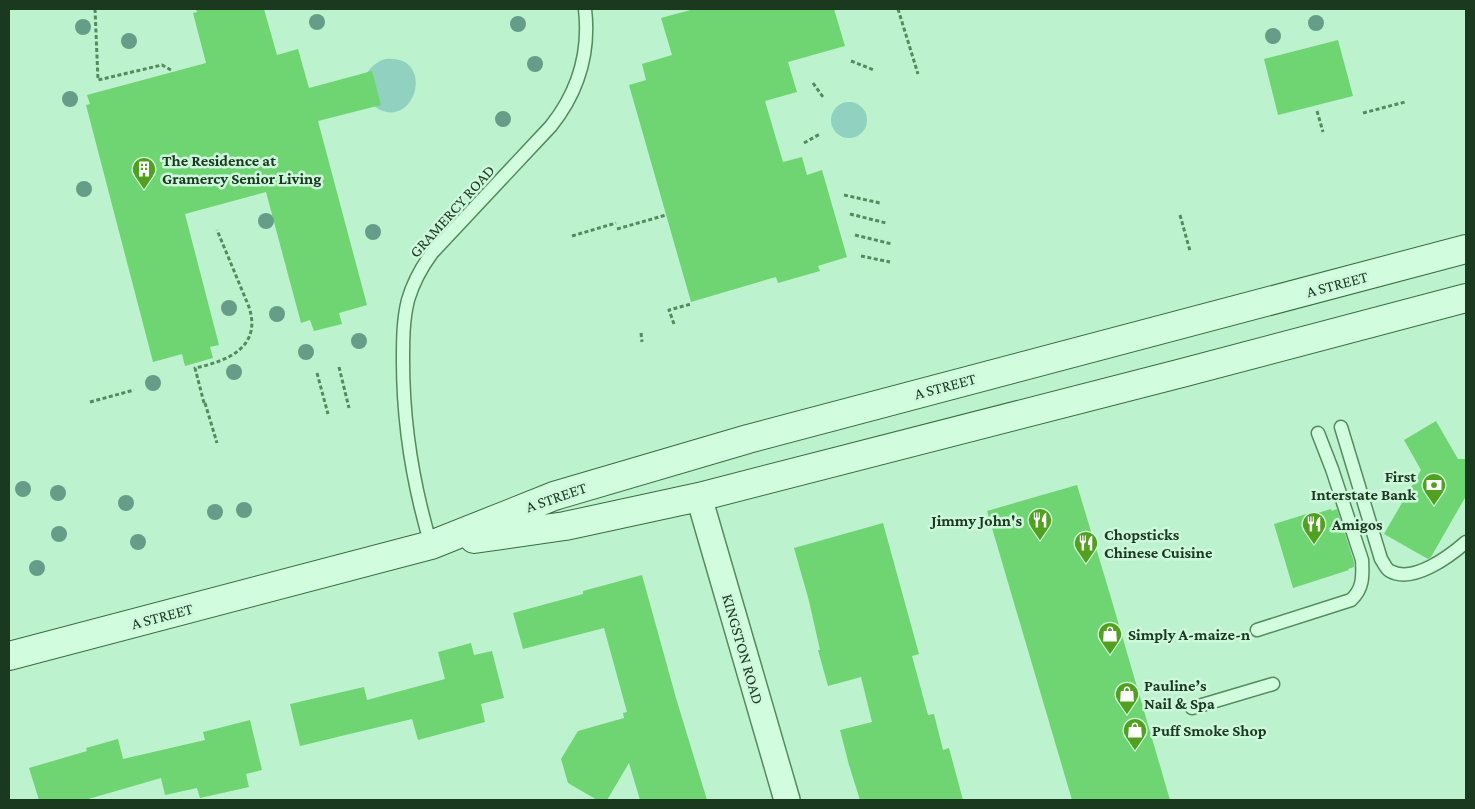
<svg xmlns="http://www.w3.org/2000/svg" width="1475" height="809" viewBox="0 0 1475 809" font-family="'Crimson Pro',serif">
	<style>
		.green { fill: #90d1bf }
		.building { fill: #6fd472 }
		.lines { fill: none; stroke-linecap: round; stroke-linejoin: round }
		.lane-casing { stroke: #548b5d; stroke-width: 15 }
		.street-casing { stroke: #548b5d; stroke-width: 28 }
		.secondary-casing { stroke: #386d3e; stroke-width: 30 }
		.path { stroke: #548b5d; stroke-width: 3; stroke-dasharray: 4 2.5; stroke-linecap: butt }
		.lane { stroke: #d1fcde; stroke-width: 12 }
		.street { stroke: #d1fcde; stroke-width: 25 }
		.secondary { stroke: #d1fcde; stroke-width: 28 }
		.tree { fill: #669d89 }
		.labels { text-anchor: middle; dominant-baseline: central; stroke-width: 5; stroke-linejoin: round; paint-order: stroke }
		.poi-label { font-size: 16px; font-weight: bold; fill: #1b391e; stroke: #cdf8db; text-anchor: start }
		.street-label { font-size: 16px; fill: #1b391e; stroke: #cdf8db }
	</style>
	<rect width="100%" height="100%" fill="#bdf2ce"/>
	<path class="green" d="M385,59C439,53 414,139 371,104L366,74C371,67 376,62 385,59Z
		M831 120a18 18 0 1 1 36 0a18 18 0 1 1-36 0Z"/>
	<path class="building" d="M196,9H264L277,55L298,49L309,88L372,71L381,105L318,121L367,305L339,313L342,324L314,331L310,320L301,323L266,192L185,214L219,345L210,347L213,358L185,366L182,354L153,362L86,105L90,104L87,95L206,63L193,13L197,12Z
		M694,9H834L845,46L788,62L797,92L765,101L783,162L802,157L807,175L822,170L847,257L818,266L820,271L778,283L776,277L691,302L629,85L646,80L642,64L672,55L661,18Z
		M1338,40L1353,96L1278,115L1264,59Z
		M1436,421L1458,459H1466V496L1431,557L1428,559L1384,534L1421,470L1404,440Z
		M1077,485L1109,591L1170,800H1072L987,511Z
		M1331,509L1332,511L1337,509L1354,562V567L1348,569L1349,570L1293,588L1274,524L1313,512L1314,514Z
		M883,523L919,654L912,656L928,715L934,714L943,750L949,748L963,800H860L849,765L840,730L872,722L861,677L828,686L818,650H820L809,601L794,548Z
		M642,575L676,698L707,800H640L629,763L607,800H597L568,783L561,759L578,731L624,718L623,713L627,712L604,628L523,649L513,613L583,594V591Z
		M471,643L474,655L492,651L504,698L481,704L485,722L418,740L412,719L300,746L290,704L364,687L367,700L445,679L438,652Z
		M250,720L262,770L246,774L249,787L200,798L197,788L165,795L161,778L85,800H39L29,768L87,751L86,748L118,739L123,759L205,740L203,732Z"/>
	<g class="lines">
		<g class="lane-casing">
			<path id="lane" d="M1341,427L1381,559C1384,563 1386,569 1390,571C1413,584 1450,556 1466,542
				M431,545C413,485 403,423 403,361C403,340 403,320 408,300C413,283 421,268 432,253L551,126C578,92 590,52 585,9
				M1257,630L1351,600C1363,589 1363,577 1362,560L1332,469L1318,433
				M1192,708L1273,684"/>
		</g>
		<g class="street-casing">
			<path id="street" d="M699,497L787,800"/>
		</g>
		<g class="secondary-casing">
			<path id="secondary" d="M474,539L565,526L699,497L1182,373L1466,298
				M9,656L431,545L554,496L748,439L1466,249"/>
		</g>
		<path class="path" d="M95,9L98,80L162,65L171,70
			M898,9L918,74
			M851,61L874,70
			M813,83L823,97
			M1317,111L1323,132
			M1363,113L1405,102
			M804,143L820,134
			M844,195L880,203
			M850,214L886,223
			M1180,215L1190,251
			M617,229L666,215
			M855,235L892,244
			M572,236L616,223
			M861,256L890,262
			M674,324L669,310L691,304
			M641,333L642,342
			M339,367L349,408
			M317,373L328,414
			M90,402L134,390
			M204,403L195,368C228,361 262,347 249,307L217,230
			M205,403L217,443"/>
		<use href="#lane" class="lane"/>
		<use href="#street" class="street"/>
		<use href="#secondary" class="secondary"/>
	</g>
	<g class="tree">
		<circle cx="317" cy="22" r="8"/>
		<circle cx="1316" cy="23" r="8"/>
		<circle cx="518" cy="24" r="8"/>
		<circle cx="83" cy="27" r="8"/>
		<circle cx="1273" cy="36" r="8"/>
		<circle cx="129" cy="41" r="8"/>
		<circle cx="535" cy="64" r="8"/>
		<circle cx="70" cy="99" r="8"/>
		<circle cx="503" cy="119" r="8"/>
		<circle cx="84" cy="189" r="8"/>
		<circle cx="266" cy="221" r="8"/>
		<circle cx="373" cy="232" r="8"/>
		<circle cx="229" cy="308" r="8"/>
		<circle cx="277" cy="314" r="8"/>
		<circle cx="359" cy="341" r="8"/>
		<circle cx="306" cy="352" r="8"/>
		<circle cx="234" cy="372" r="8"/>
		<circle cx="153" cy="383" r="8"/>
		<circle cx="23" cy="489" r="8"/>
		<circle cx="58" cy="493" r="8"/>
		<circle cx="126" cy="503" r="8"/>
		<circle cx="244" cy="510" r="8"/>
		<circle cx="215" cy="512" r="8"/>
		<circle cx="59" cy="534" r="8"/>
		<circle cx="138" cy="542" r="8"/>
		<circle cx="37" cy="568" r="8"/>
	</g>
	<defs>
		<g id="building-pin" transform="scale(1.25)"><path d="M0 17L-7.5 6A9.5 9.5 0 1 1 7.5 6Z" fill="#51a01f" stroke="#cdf8db"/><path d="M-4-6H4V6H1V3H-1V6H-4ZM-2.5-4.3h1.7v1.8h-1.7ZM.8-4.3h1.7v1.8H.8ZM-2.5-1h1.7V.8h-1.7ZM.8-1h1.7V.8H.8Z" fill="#fff"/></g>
		<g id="bank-pin" transform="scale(1.25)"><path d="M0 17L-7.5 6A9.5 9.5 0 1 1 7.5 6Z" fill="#51a01f" stroke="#cdf8db"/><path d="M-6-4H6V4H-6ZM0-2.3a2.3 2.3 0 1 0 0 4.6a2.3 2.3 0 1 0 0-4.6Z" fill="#fff"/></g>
		<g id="restaurant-pin" transform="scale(1.25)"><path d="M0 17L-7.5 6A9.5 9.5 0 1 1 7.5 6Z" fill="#51a01f" stroke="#cdf8db"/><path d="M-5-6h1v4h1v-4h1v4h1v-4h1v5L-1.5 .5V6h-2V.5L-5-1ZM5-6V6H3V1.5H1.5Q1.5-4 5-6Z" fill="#fff"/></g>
		<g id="shop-pin" transform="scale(1.25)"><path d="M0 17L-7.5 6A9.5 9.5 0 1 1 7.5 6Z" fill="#51a01f" stroke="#cdf8db"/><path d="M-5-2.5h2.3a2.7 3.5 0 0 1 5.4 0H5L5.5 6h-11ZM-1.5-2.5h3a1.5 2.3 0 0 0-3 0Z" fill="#fff"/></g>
	</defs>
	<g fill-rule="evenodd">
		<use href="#building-pin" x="144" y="169"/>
		<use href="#bank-pin" x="1434" y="485"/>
		<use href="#restaurant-pin" x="1040" y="520"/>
		<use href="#restaurant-pin" x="1314" y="524"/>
		<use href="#restaurant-pin" x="1086" y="543"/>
		<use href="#shop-pin" x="1110" y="634"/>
		<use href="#shop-pin" x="1127" y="694"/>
		<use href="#shop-pin" x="1135" y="730"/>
	</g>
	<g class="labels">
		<g class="poi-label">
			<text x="162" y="160">The Residence at<tspan x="162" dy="18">Gramercy Senior Living</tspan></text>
			<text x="1416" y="476" text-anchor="end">First<tspan x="1416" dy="18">Interstate Bank</tspan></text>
			<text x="1022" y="520" text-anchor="end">Jimmy John's</text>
			<text x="1332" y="524">Amigos</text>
			<text x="1104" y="534">Chopsticks<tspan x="1104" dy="18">Chinese Cuisine</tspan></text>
			<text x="1128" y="634">Simply A-maize-n</text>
			<text x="1144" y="685">Pauline’s<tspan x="1144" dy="18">Nail &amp; Spa</tspan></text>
			<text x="1152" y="730">Puff Smoke Shop</text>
		</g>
		<g class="street-label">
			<text transform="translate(452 211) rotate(-48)">GRAMERCY ROAD</text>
			<text transform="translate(1337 284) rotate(-15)">A STREET</text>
			<text transform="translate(945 386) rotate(-15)">A STREET</text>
			<text transform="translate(556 497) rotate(-19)">A STREET</text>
			<text transform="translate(162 616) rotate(-15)">A STREET</text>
			<text transform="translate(743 649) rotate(74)">KINGSTON ROAD</text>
		</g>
	</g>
	<rect width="1475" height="809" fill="none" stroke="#1b391e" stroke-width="20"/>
</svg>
